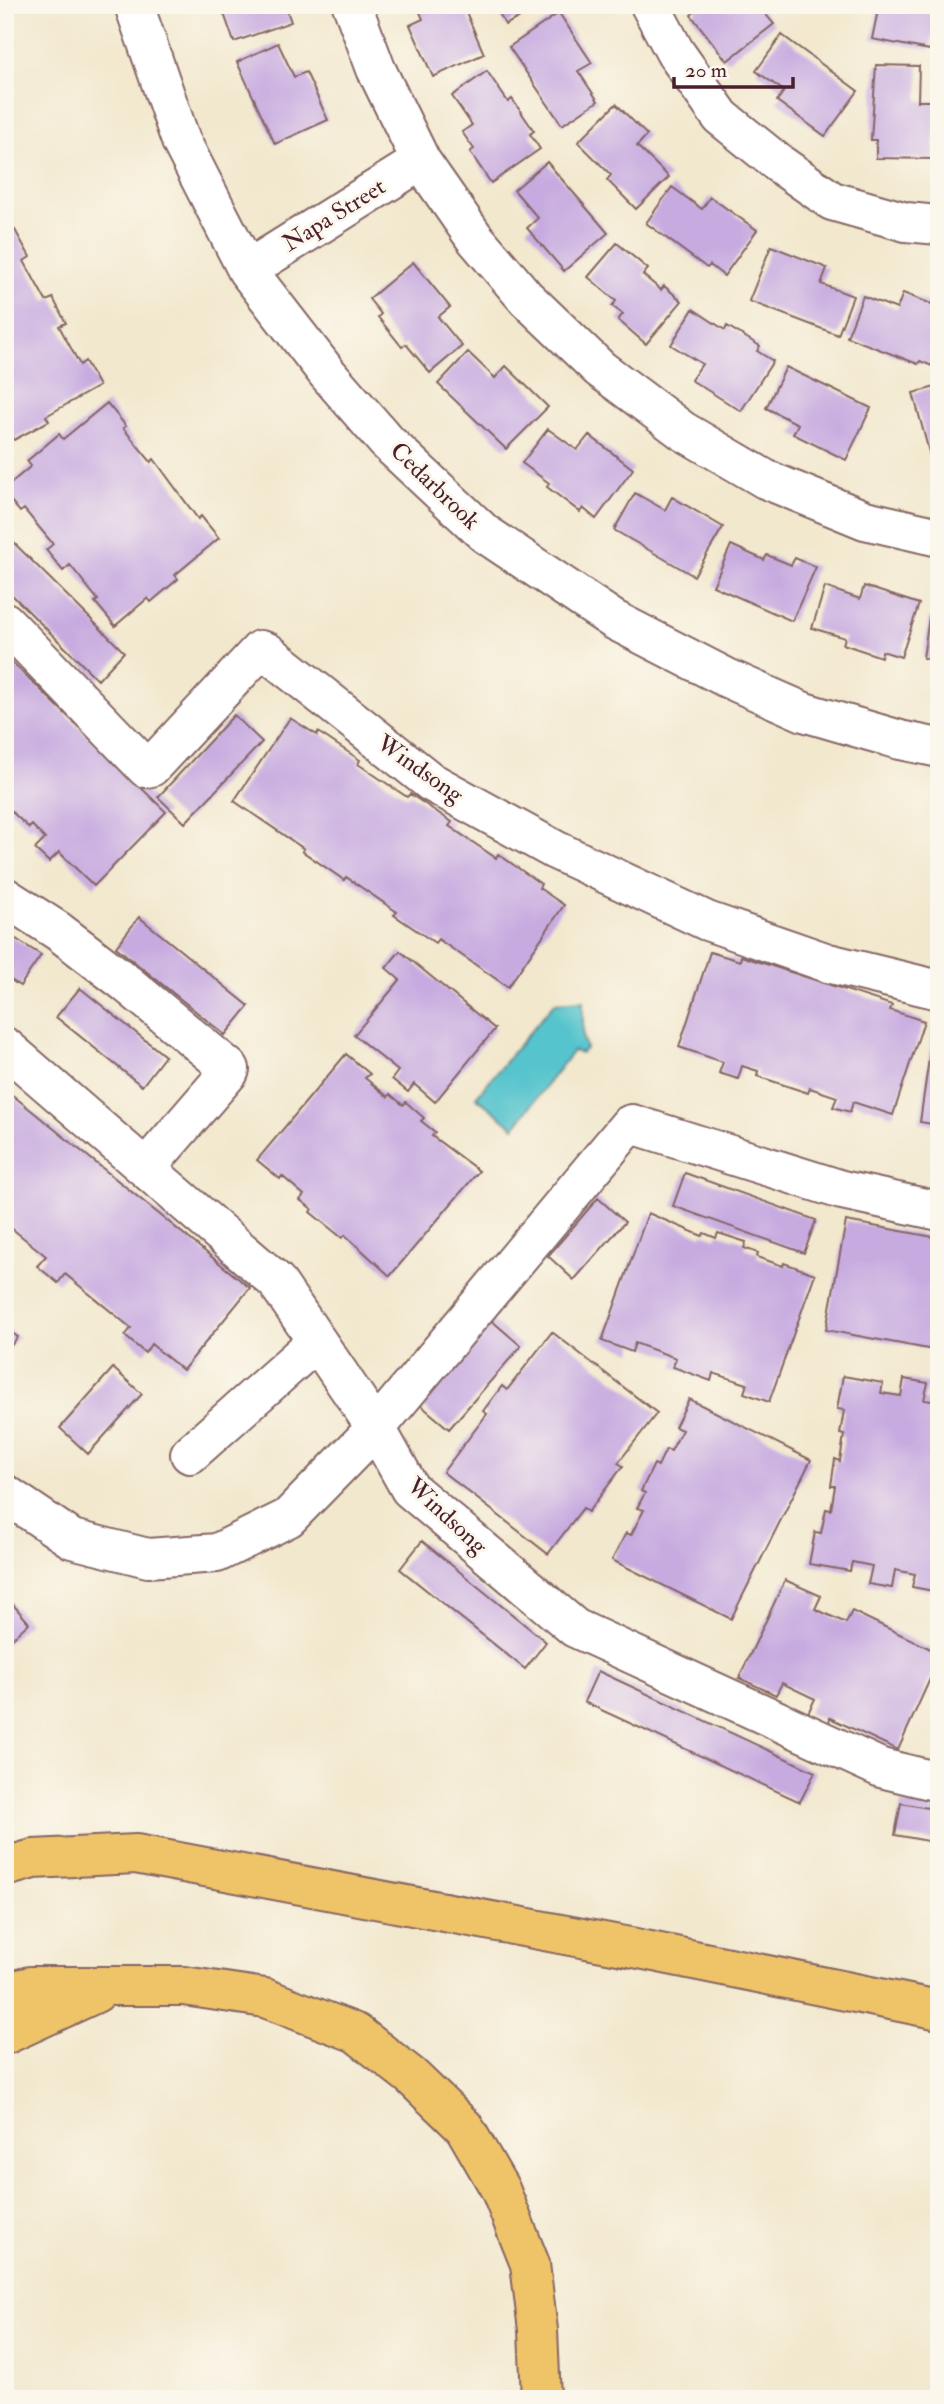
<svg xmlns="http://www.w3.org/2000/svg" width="944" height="2404" viewBox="0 0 944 2404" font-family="'IM FELL Double Pica',serif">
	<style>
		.water { fill: #56c4cd; stroke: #50727c; stroke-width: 2 }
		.building { fill: #c7abe0 }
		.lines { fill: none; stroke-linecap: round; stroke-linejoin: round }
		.minor-casing { stroke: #856564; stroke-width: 42 }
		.highway-casing { stroke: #856564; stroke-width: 42 }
		.minor { stroke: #fff; stroke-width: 38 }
		.highway { stroke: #efc469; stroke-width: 38 }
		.labels { text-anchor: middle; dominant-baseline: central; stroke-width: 6; stroke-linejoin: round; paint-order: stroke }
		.street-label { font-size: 24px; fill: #4a1f2b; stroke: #fbf7ec }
	</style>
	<rect width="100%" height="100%" fill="#fbf7ec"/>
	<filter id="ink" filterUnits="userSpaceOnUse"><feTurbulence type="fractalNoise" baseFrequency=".0143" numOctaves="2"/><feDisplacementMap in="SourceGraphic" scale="14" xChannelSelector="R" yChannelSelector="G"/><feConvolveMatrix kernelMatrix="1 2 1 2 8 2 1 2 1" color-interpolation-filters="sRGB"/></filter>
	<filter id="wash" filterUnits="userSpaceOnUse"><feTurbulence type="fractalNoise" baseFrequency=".00686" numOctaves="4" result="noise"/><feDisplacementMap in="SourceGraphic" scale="28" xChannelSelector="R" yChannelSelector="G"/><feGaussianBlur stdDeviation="1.57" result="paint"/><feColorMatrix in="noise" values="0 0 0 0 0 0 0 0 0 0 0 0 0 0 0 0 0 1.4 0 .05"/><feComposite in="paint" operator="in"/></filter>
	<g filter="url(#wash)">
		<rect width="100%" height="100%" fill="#f2e8ce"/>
		<path class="water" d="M583,1001V1038L586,1049L581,1053L573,1051L514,1127L476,1097L554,1003Z"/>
		<g id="blocks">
			<path class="building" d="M221,5H285L291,22L234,42Z
				M417,5H463L484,54L433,77L410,25L423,19Z
				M495,5H543L505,25Z
				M702,5H764L766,7L762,10L774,24L727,61L691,15Z
				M879,5H939L930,50L872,39Z
				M559,13L592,63L578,71L598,101L562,125L509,47Z
				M782,35L858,91L825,136L777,101L784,91L756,71Z
				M278,43L294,77L306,72L328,120L275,144L237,62Z
				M876,65L919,66L918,101H936L934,159L876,158V140H871Z
				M487,71L508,102L512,99L534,131L530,134L540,149L491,183L470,152L474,149L462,132L472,125L452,96Z
				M616,104L647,135L637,146L669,177L636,209L607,180L611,175L578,142Z
				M547,162L608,233L564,271L527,228L538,218L514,190Z
				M672,187L702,209L710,197L757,230L724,276L710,265L707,268L646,223Z
				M5,194L12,211L5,214Z
				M15,230L30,257L24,261L46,301L53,298L66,323L59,326L80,365L85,361L99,386L46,416L49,421L14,440L11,435L5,439V236Z
				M617,243L648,269L643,275L661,290L664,286L682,301L646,344L618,320L623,314L612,306L616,301L588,277Z
				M771,246L827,268L821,284L853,296L838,335L749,301Z
				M413,262L450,307L438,317L462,346L430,373L406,344L402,347L378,317L381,314L369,299Z
				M903,293L939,307L937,368L920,361L918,364L847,337L863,296L897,309Z
				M693,309L725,330L727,326L760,346L757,351L773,361L741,411L691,380L702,364L671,345Z
				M468,352L495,378L506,366L548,407L506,449L438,384Z
				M786,367L871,408L846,460L793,434L798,424L766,408Z
				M939,386V485H938L913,393Z
				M107,403L126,426L123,428L151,462L154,459L198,519L201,516L219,538L175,575L178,579L151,602L148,598L115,626L95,602L98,600L70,565L63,571L46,550L53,544L24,509L20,512L5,494V488L31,466L27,461L59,434L63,439Z
				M548,429L577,450L589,435L633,469L596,519L583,508L580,512L547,487L549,483L522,463Z
				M635,493L665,510L672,497L723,527L694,576L614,530Z
				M5,534L124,652L98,680L5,588Z
				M731,545L764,560L767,555L791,565L795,558L816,567L792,621L713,586Z
				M864,586L919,604L901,657L882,651L881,657L843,644L845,638L812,628L825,587L860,599Z
				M929,617L939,618V660L923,658Z
				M5,655L166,812L94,886L59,852L49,862L35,849L45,839L32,825L29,828L5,805Z
				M234,715L262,742L185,823L158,797Z
				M290,718L317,735L318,732L360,760L358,764L407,797L410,794L452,822L449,826L496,858L498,854L541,884L539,888L564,905L508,987L438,939L435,943L394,915L397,912L346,877L344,880L302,851L304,849L234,801Z
				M139,917L249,1006L225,1035L116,947Z
				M5,932L41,955L20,986L5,976Z
				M400,951L495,1029L435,1102L414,1084L408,1092L392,1079L398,1071L354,1035L400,980L386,968Z
				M710,952L740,961L741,956L892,1005L890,1010L924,1021L893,1115L853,1102L850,1112L833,1107L837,1097L810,1088L808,1093L757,1076L758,1071L742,1066L738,1079L719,1073L723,1062L679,1047Z
				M80,988L165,1056L142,1086L56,1017Z
				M934,1023H939V1125L920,1122Z
				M346,1054L370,1074L365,1078L388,1097L390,1094L403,1105L406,1102L424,1118L421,1121L435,1132L432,1136L479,1171L390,1276L345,1235L342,1238L310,1212L312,1209L300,1200L304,1195L282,1176L280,1179L257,1160Z
				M5,1089L250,1288L183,1370L151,1344L145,1353L125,1336L131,1328L65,1274L58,1283L37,1266L46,1256L5,1223Z
				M685,1173L816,1220L804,1253L673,1206Z
				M598,1198L625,1222L574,1280L548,1256Z
				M648,1213L702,1236L704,1233L716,1238L718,1233L746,1242L744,1248L758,1253L757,1257L783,1266L784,1263L815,1274L769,1402L744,1393L747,1384L713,1373L711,1381L673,1367L676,1358L635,1343L632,1352L602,1341Z
				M846,1221L939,1238V1351L826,1330Z
				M491,1320L521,1346L449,1429L418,1403Z
				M5,1328L18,1337L5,1353Z
				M552,1332L657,1413L618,1463L623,1466L588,1512L583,1508L548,1554L443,1472L487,1414L483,1411L502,1386L507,1390Z
				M113,1368L142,1394L88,1454L60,1428Z
				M843,1376L883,1383L881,1393L901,1396L904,1379L928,1383L924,1400L939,1402V1592L912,1587L915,1574L895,1570L892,1588L868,1584L872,1566L852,1562L850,1571L809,1564L815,1532L821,1533L826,1509L831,1510L835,1486H831L835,1459L840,1461L844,1435L840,1434L844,1410L837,1409Z
				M689,1399L811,1460L731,1619L612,1560L626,1533L631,1535L644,1510L637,1508L645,1493L641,1491L654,1464L658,1466L666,1449L671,1451L682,1430L675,1427Z
				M422,1541L546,1642L525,1669L400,1569Z
				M785,1580L821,1596L815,1609L846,1623L852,1611L939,1653V1659L898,1750L830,1718L829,1723L808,1713L815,1699L782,1683L776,1695L739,1678Z
				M10,1601L29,1623L5,1645V1605Z
				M598,1671L815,1772L800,1802L584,1702Z
				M901,1803L939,1810V1843L895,1835Z"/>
		</g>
	</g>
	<g filter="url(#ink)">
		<use href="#blocks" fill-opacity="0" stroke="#856564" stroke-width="2"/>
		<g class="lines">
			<g class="minor-casing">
				<path id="minor" d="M134,5L181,141L247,270L327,373L387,442L484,533L614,620L727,678L804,712L900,740L939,748
					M352,5L376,69L421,161L474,237L526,298L600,369L683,431L765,479L865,520L939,537
					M650,5L675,52L721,117L778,163L832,201L906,222L939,225
					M247,270L421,161
					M5,622L146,768L151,767L260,650L267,652L431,782L555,850L707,921L828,963L939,990
					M5,897L58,931L126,983L230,1069L229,1072L146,1168
					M5,1047L276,1281L376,1428L410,1489L575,1628L881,1768L939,1782
					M190,1454L316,1342
					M5,1494L72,1539L148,1558L217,1553L288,1518L376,1428L629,1125L632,1124L842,1190L939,1211"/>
			</g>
			<g class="highway-casing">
				<path id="highway" d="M5,1867L33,1859L136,1854L635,1948L939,2010
					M5,1993L30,1986H184L265,1998L356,2033L411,2076L464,2127L500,2189L530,2264L538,2330L541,2399
					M5,2035L96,1993"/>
			</g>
			<use href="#minor" class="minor"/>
			<use href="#highway" class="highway"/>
		</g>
	</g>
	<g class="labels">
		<g class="street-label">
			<text transform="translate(334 215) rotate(-32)">Napa Street</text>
			<text transform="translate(435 486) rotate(44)">Cedarbrook</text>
			<text transform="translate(420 769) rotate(35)">Windsong</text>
			<text transform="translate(447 1516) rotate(43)">Windsong</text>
		</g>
	</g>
	<rect width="944" height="2404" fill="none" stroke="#fbf7ec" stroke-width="28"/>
	<path d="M674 77v10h119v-10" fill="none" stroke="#4a1f2b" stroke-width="3.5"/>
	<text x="685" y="77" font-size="21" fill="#4a1f2b" stroke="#fbf7ec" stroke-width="5" paint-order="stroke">20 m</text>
</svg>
